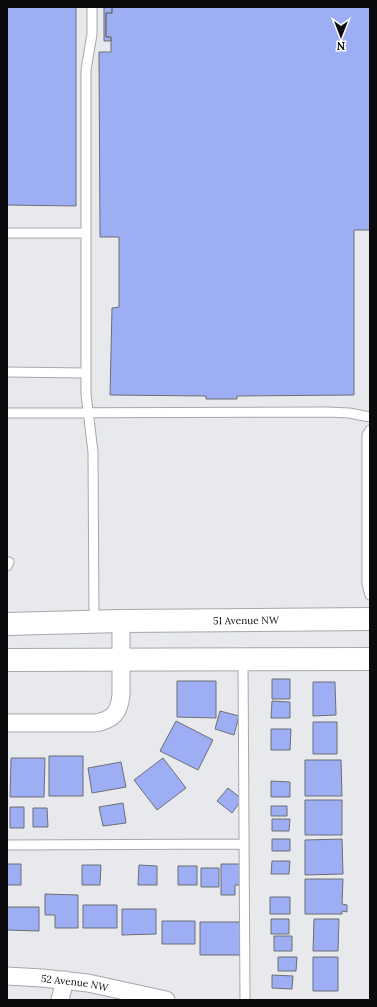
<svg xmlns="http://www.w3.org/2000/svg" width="377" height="1007" viewBox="0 0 377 1007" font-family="Lora,serif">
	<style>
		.building { fill: #9daef5; stroke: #6d6f73 }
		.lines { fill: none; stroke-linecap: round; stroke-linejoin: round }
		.service-casing { stroke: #a6a8ac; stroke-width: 11 }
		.minor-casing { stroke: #a6a8ac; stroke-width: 19 }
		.secondary-casing { stroke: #a6a8ac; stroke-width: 24 }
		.service { stroke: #fff; stroke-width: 9 }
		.minor { stroke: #fff; stroke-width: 17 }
		.secondary { stroke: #fff; stroke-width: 22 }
		.labels { text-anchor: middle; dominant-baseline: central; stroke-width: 4; stroke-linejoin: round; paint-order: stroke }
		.street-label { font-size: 10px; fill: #0b0b0d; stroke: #fff }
	</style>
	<rect width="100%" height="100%" fill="#e7e9ed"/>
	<path class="building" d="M7,7H76V206L7,205Z
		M104,7H112V13H106V37H111V41H104Z
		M112,7H370V230H354V395L237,396V399H206V396L110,395L112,308L119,307V237H100L99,52H111V37H106V13H112Z
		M272,679H290V699H272Z
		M177,681H216V718L177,717Z
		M313,682H335L336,715L313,716Z
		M272,701L290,702V718H271Z
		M220,711L239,716L234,735L215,729Z
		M176,721L213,740L198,770L160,751Z
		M313,722H337V754H313Z
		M271,729H291L290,750H271Z
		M49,756H83V796H49Z
		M11,758H45L44,797H10Z
		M163,758L186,788L157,810L134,780Z
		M305,760H341L342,796H305Z
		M121,762L126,787L92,793L88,768Z
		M271,781L290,782V797H271Z
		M228,788L242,799L232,813L217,801Z
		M305,800H342V835H305Z
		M123,803L126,823L103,826L99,807Z
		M271,806H287V816H271Z
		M10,807H24V828H10Z
		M33,808H47L48,827H33Z
		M272,819H290L289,831H272Z
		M272,839H290V851H272Z
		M342,839L343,874L305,875V840Z
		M272,861H290L289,874H271Z
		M7,864H21V885H7Z
		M221,864H240V885H235V895H221Z
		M82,865H101L100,885H82Z
		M139,865L157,866V885H138Z
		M178,866H197V885H178Z
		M201,868H219V887H201Z
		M305,879H343L342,904L347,905V912L342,911V914H305Z
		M45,894L78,895V928H55V915H45Z
		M270,897H290V914H270Z
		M83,905H117V928H83Z
		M7,907H39V931L7,930Z
		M122,909H156V934L122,935Z
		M271,919H289V934H271Z
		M314,919H339L338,951H313Z
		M162,921H195V944H162Z
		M200,922H240V955H200Z
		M274,936H292V951H274Z
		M278,957H297L296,971H278Z
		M313,957H338V991H313Z
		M272,975L293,976L292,989L272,988Z"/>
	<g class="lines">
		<g class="service-casing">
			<path id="service" d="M92,7V34L86,70V394L93,452L94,622
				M7,233H86
				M7,372L86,373
				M7,413L327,412L349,413L370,417
				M370,430L367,435V584L370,595
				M7,566L9,562
				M243,660L245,1000
				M7,845L243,844"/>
		</g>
		<g class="minor-casing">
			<g id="minor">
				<path d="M7,723H95C113,720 119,713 121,695V621"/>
				<path id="s1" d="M7,976L42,978L88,983L166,1000"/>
				<path d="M60,1000L65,980"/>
			</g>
		</g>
		<g class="secondary-casing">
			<g id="secondary">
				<path id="s2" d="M7,624L121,621L370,619"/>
				<path d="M7,660L370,659"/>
			</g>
		</g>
		<use href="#service" class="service"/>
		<use href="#minor" class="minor"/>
		<use href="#secondary" class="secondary"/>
	</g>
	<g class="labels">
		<g class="street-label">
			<text stroke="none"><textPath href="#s2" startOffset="239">51 Avenue NW</textPath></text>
			<text stroke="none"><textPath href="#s1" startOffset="68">52 Avenue NW</textPath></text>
		</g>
	</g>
	<rect width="377" height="1007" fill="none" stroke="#0b0b0d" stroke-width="16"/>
	<g transform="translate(341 36) rotate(180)" stroke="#ffffff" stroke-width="3" paint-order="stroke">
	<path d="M0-3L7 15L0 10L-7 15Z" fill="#0b0b0d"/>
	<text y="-6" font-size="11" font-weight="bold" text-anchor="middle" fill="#0b0b0d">N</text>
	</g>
</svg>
